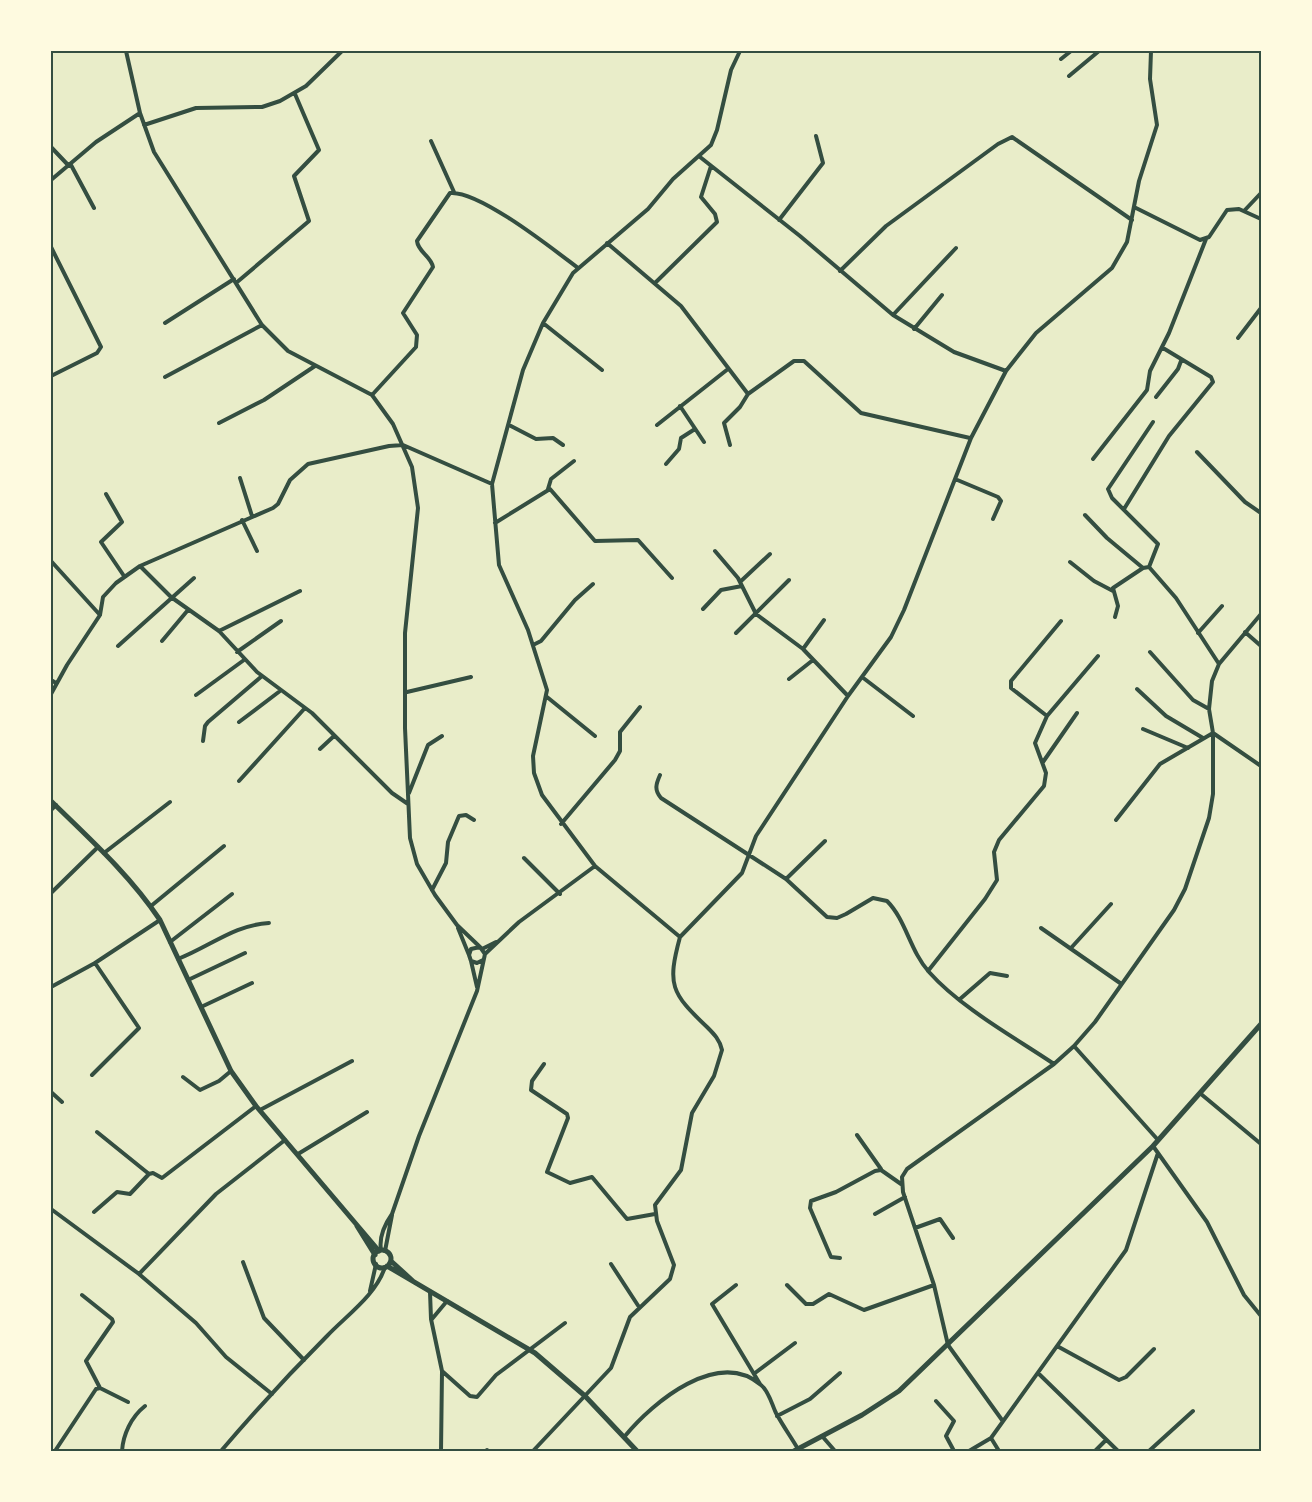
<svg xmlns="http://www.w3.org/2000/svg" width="1312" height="1502" viewBox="0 0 1312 1502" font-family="'DejaVu Sans',sans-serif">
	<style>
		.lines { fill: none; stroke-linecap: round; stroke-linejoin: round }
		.minor { stroke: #344e41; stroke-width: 4 }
		.secondary { stroke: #344e41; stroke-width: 5 }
		.neatline { fill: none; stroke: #344e41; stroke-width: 2 }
	</style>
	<rect width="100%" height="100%" fill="#e9edc9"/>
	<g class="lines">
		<path class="minor" d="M126,51L140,113L154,152L262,325L288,351L372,395L393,424L412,467L418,508L405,633V728L410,838L417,864L435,895L457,925L480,947
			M1061,59L1071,51
			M1069,76L1099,51
			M144,125L196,108L262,107L280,101L306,86L342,51
			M431,141L454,192
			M51,147L69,166
			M700,157L800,236L893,315L954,352L1006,371
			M71,165L94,208
			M51,180L96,142L140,113
			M1134,207L1200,240L1209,237L1227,210L1239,209L1261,219
			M1244,211L1261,193
			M779,220L823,163L816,136
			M607,243L681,306L748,394L794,361H804L861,413L970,438
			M51,247L101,347L97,353L51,376
			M840,271L886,226L998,144L1012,137L1132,220
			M236,283L309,221L294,176L319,150L295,94
			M655,283L717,222L715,214L701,197L711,166
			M893,315L956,248
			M165,323L234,279
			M543,323L602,370
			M914,329L942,295
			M1238,338L1261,308
			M165,377L262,325
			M372,395L416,347L417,335L403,313L433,267C431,256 418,252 417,241L450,193C479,190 554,250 578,268
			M1156,397L1178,369L1181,361
			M680,406L704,442
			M219,423L264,400L315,366
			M509,425L536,439L553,438L563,445
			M657,425L728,369
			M730,445L724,423L740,407L748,394
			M1197,452L1245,502L1261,513
			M1093,459L1147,390L1150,371L1169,333L1206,239
			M666,464L679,449L681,438L695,429
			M240,478L252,516
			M955,479L998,497L1001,501L993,519
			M548,489L551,479L574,461
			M106,494L122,522L101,542L124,576
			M1124,509L1169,436L1213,382L1211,377L1163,348
			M1085,515L1107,538L1143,568
			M242,520L257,551
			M495,523L550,489L595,541L638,540L672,578
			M715,551L738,578L756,614L803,649L848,696
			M51,561L100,615
			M1070,562L1094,581L1113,591
			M140,566L171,597L219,631L257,672L312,713L392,793L408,804
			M1149,567L1158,544L1112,498L1108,489L1153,422
			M740,582L770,554
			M703,609L721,590L742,586
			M1115,617L1118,606L1113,588L1143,568L1149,567L1176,598L1219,664
			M219,631L300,591
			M1245,632L1261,646
			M736,633L789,580
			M1198,633L1222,606
			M162,641L188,610
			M533,645L541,641L575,600L593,584
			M118,646L194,578
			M803,649L824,620
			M237,652L281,621
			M1150,652L1193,700L1209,709
			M862,677L913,716
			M789,679L813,660
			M51,680L56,683
			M1137,689L1166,716L1203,738
			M407,692L471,677
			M51,694L67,665L100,615L103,597L116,583L140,566L273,508L278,504L290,480L308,464L389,446L403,445L492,484
			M196,695L244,660
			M547,697L595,736
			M1047,716L1011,688V681L1061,621
			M239,722L280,691
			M1143,729L1188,748
			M203,741L205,726L208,722L262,676
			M320,749L334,736
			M1043,762L1077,713
			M660,775C656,784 654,790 661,798L786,879L827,917L837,918L846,914L873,898L887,901C906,920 910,951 929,972C961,1008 1014,1037 1054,1064
			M239,781L305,708
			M409,793L428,745L442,736
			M51,810L56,805
			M1116,820L1160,764L1213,733L1261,766
			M561,824L615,760L620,751V732L640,707
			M104,853L170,802
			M524,858L560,894
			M786,879L825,841
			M432,890L446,863L448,842L459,816L466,815L474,820
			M51,893L98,847
			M151,906L224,846
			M458,928L469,955
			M1041,928L1120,983
			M680,937L742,873L756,836L848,696L891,637L904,610L971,438L1006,371L1036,333L1112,268L1127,242L1139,181L1157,125L1150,79L1151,51
			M170,942L232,894
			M1071,948L1111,904
			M482,949L496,942
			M485,954L519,922L595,866
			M178,959C211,946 234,925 269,923
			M471,961L477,987
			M928,971L985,899L997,880L994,852L999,840L1044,786L1046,773L1035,743L1047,716L1098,656
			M188,980L245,953
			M51,987L95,963L160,920
			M960,999L990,973L1007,976
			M201,1007L252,983
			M1074,1046L1095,1022L1174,910L1185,889L1209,818L1213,794V733L1209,709L1212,681L1219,664L1261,614
			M544,1064L532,1081L531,1090L567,1114L568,1118L547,1172L570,1183L592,1177L627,1219L655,1214
			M92,1075L139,1028L95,963
			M183,1077L200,1090L219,1081L231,1071
			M51,1092L62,1102
			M1201,1094L1261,1144
			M260,1110L352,1061
			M97,1132L149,1174L153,1173L162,1178L256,1106
			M857,1135L881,1169
			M1153,1146L1207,1222L1244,1295L1261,1316
			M298,1154L367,1112
			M51,1209L139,1274L216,1194L285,1140
			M94,1212L117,1192L130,1194L149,1174
			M875,1214L905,1197
			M915,1228L940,1219L953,1238
			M381,1250C379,1238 385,1224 392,1214L419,1136L477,991L485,954L480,947L471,949L469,955L471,961L477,963L483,960
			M385,1251L392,1215
			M840,1258L831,1257L810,1208L811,1201L836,1192L875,1171L881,1170L901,1184
			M243,1262L264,1318L304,1360
			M611,1264L639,1307
			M139,1274L196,1323L226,1357L272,1394
			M736,1285L712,1304L760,1384
			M787,1285L806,1304H813L829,1294L864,1310L934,1285
			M370,1291L376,1264
			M430,1292L431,1319L442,1371L441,1451
			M82,1295L112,1319L113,1322L86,1361L100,1388
			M432,1319L447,1301
			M1057,1346L1119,1380L1126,1377L1154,1349
			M442,1371L470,1396L477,1397L496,1375L565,1323
			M755,1373L795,1343
			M1038,1373L1118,1451
			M936,1401L954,1421L946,1436L954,1451
			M777,1416L810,1399L840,1373
			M1002,1420L948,1345L934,1285L903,1192L902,1177L907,1169L1054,1064L1074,1046L1158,1140
			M625,1436C653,1402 718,1348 761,1385C769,1391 772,1405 776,1413C783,1426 791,1437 798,1449
			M822,1436L835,1451
			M991,1438L999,1451
			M55,1451L96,1389L100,1388L128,1402
			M122,1451C123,1435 131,1417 145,1406
			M221,1451C255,1411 290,1373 327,1336C347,1315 376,1295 385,1267
			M487,1451V1450
			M533,1451L611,1368L630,1317L670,1279L674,1265L657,1221L655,1205L681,1170L692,1113L714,1076L722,1050C720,1040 714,1034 707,1027C671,993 667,985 680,937L595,866L542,795L534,773L533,756L547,690L528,630L499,565L492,484L523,370L543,323L573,273L648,209L673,179L711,145L717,130L731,70L740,51
			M969,1451L991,1438L1126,1250L1158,1153
			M1095,1451L1106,1440
			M1149,1451L1193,1411"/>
		<path class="secondary" d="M51,801C89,838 130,875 160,920L231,1071L256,1106L379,1251
			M357,1226L375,1255
			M373 1259a9 9 0 1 1 18 0a9 9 0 1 1-18 0Z
			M391,1261L414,1282
			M387,1266L535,1353L585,1396L637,1451
			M794,1451L862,1415L899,1391L1153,1146L1261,1024"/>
	</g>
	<rect width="1312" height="1502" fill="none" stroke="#fefae0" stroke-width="105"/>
	<rect x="52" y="52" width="1208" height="1398" class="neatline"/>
</svg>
